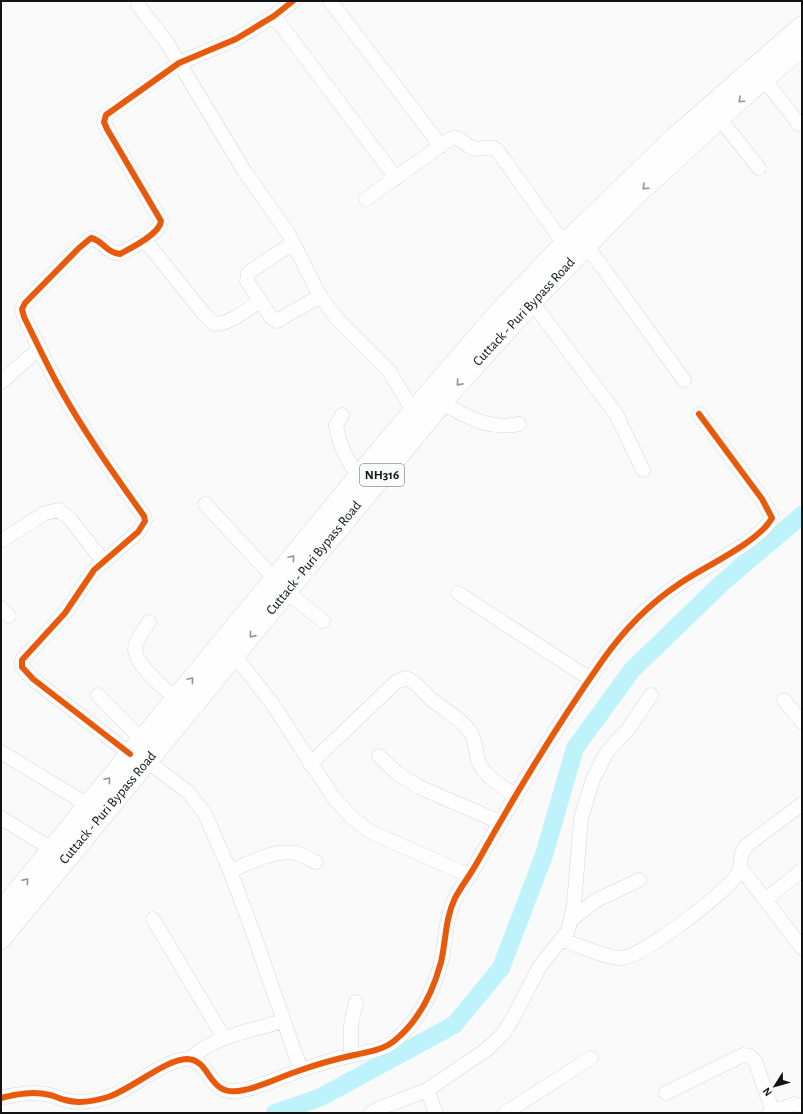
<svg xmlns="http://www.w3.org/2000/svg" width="803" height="1114" viewBox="0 0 803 1114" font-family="'Alegreya Sans',sans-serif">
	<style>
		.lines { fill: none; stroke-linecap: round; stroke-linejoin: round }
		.river { stroke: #bef3fc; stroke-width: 18 }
		.minor-casing { stroke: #d7d7d7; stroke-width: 15 }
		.highway-casing { stroke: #d7d7d7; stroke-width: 21 }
		.minor { stroke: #fefefe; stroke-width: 14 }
		.highway { stroke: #fefefe; stroke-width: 20 }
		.cycleway-casing { stroke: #f9fafb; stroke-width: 8 }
		.cycleway { stroke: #e8590c; stroke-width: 6 }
		.oneway { stroke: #949495 }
		.labels { text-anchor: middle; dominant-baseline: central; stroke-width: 3.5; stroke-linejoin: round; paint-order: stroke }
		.shield { fill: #f9fafb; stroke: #585859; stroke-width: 1 }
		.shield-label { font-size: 13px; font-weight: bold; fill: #131314 }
		.street-label { font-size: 14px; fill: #131314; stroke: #f9fafb }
	</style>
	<rect width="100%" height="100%" fill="#fafafa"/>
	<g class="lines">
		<path class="river" d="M275,1113L319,1098L454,1025L501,968L544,855L575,748L632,670L722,583L802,515"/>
		<g class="minor-casing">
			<path id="minor" d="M330,1L441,146
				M138,5L167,43L245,172L288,233L320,296L338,320L389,371L413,411
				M274,16L396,178
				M764,79L799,124
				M720,119L759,168
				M366,199L450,139C461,135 463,144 472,148C481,151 488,144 497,150L564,244
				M144,239L204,314L215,324C230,324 248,309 260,301
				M293,243L251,271L248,274L247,281L271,317L277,321L320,296
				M587,246L684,380
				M532,302L616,414L643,470
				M1,382L40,348
				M441,403C470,417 486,430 519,424
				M342,415L336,425C339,445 347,460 359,477
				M205,504L275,579
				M1,541L45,513L59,510L70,519L103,561
				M287,592L323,621
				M458,593L590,679
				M1,608L9,616
				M149,622C145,629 135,640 135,649C135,665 164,688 176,699
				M235,656L271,702L334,798L352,818L371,832L470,876
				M98,695L142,740
				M784,700L802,722
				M1,752L88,805
				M130,754L33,679L22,667V660L65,613L94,570L138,532L145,521L144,516C113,473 82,429 57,383C45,361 35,339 24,317L22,309L25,303L79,248L91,238C104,241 105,252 120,254C131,248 160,234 161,221L107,129L104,122L106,115L179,63L236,39L274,16L293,1
				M379,756L397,773L419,787L500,822
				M147,761L188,792L205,814L230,871L250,924L301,1070
				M310,764L396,682L406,678C417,682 423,692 431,699C444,710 462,719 471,733C477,743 475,753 479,763C485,777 504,787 515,796
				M1,818L52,849
				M740,867L802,948
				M230,871C250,863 274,849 296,853C302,855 309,859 316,862
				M765,900L802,870
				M153,919L224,1038
				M572,919L595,901L639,880
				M563,940C578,945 606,958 621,958C641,958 725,893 737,875C743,865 738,855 746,846L802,804
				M351,1055V1025L356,1002
				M190,1059C215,1035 251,1031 283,1021
				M427,1090L436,1113
				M666,1093L743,1055C750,1055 752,1057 756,1063L773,1112
				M1,1098C17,1094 33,1091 50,1095C55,1096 60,1099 65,1100C79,1104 95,1101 108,1097C130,1090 166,1059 187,1059C213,1060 206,1099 244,1090C264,1086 282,1076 301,1070C318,1064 336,1059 354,1055C368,1052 383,1050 394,1041C419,1021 433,992 441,962C446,941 445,919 455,898C462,885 471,874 478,861C516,793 557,725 602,661C623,631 649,604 679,584C703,567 758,543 772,518L762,499L699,414
				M371,1113L380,1108L427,1090L486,1050L503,1034L513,1018L540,966L568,931L574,904L581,818L593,779L607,752L629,728L651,695
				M505,1113L591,1058
				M769,1113L794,1104L802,1106"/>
		</g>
		<g class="highway-casing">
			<path id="highway" d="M1,911L391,437L498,313L564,244L675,137L802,26
				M1,939L452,391L532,302L634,197L752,89L802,47"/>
		</g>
		<use href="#minor" class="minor"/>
		<use href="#highway" class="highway"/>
		<g class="cycleway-casing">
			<path id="cycleway" d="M130,754L33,679L22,667V660L65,613L94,570L138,532L145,521L144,516C113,473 82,429 57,383C45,361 35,339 24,317L22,309L25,303L79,248L91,238C104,241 105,252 120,254C131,248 160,234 161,221L107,129L104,122L106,115L179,63L236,39L274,16L293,1
				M1,1098C17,1094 33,1091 50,1095C55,1096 60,1099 65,1100C79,1104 95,1101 108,1097C130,1090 166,1059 187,1059C213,1060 206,1099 244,1090C264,1086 282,1076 301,1070C318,1064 336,1059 354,1055C368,1052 383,1050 394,1041C419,1021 433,992 441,962C446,941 445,919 455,898C462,885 471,874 478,861C516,793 557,725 602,661C623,631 649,604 679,584C703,567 758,543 772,518L762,499L699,414"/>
		</g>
		<use href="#cycleway" class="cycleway"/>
	</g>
	<defs><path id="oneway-chevron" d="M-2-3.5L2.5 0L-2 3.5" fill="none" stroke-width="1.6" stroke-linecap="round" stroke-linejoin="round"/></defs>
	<g class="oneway">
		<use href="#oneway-chevron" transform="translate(741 100) rotate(137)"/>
		<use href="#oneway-chevron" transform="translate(645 187) rotate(138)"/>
		<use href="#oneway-chevron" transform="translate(459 383) rotate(132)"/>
		<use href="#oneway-chevron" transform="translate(292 558) rotate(-50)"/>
		<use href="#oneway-chevron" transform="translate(252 635) rotate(129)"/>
		<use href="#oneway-chevron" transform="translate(191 680) rotate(-50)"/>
		<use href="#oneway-chevron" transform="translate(108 780) rotate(-50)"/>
		<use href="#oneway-chevron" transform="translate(26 881) rotate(-50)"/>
	</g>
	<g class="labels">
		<rect class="shield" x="360" y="464" width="44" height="22" rx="3"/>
		<g class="shield-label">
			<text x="382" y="475">NH316</text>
		</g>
		<g class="street-label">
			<text transform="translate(524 312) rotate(-47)">Cuttack - Puri Bypass Road</text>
			<text transform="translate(314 558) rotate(-51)">Cuttack - Puri Bypass Road</text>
			<text transform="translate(108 808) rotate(-50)">Cuttack - Puri Bypass Road</text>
		</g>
	</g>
	<rect width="803" height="1114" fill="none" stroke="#131314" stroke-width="4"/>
	<g transform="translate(775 1086) rotate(233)" stroke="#f9fafb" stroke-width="3" paint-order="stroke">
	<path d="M0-3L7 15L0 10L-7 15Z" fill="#131314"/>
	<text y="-6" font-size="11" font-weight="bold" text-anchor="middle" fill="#131314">N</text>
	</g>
</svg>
